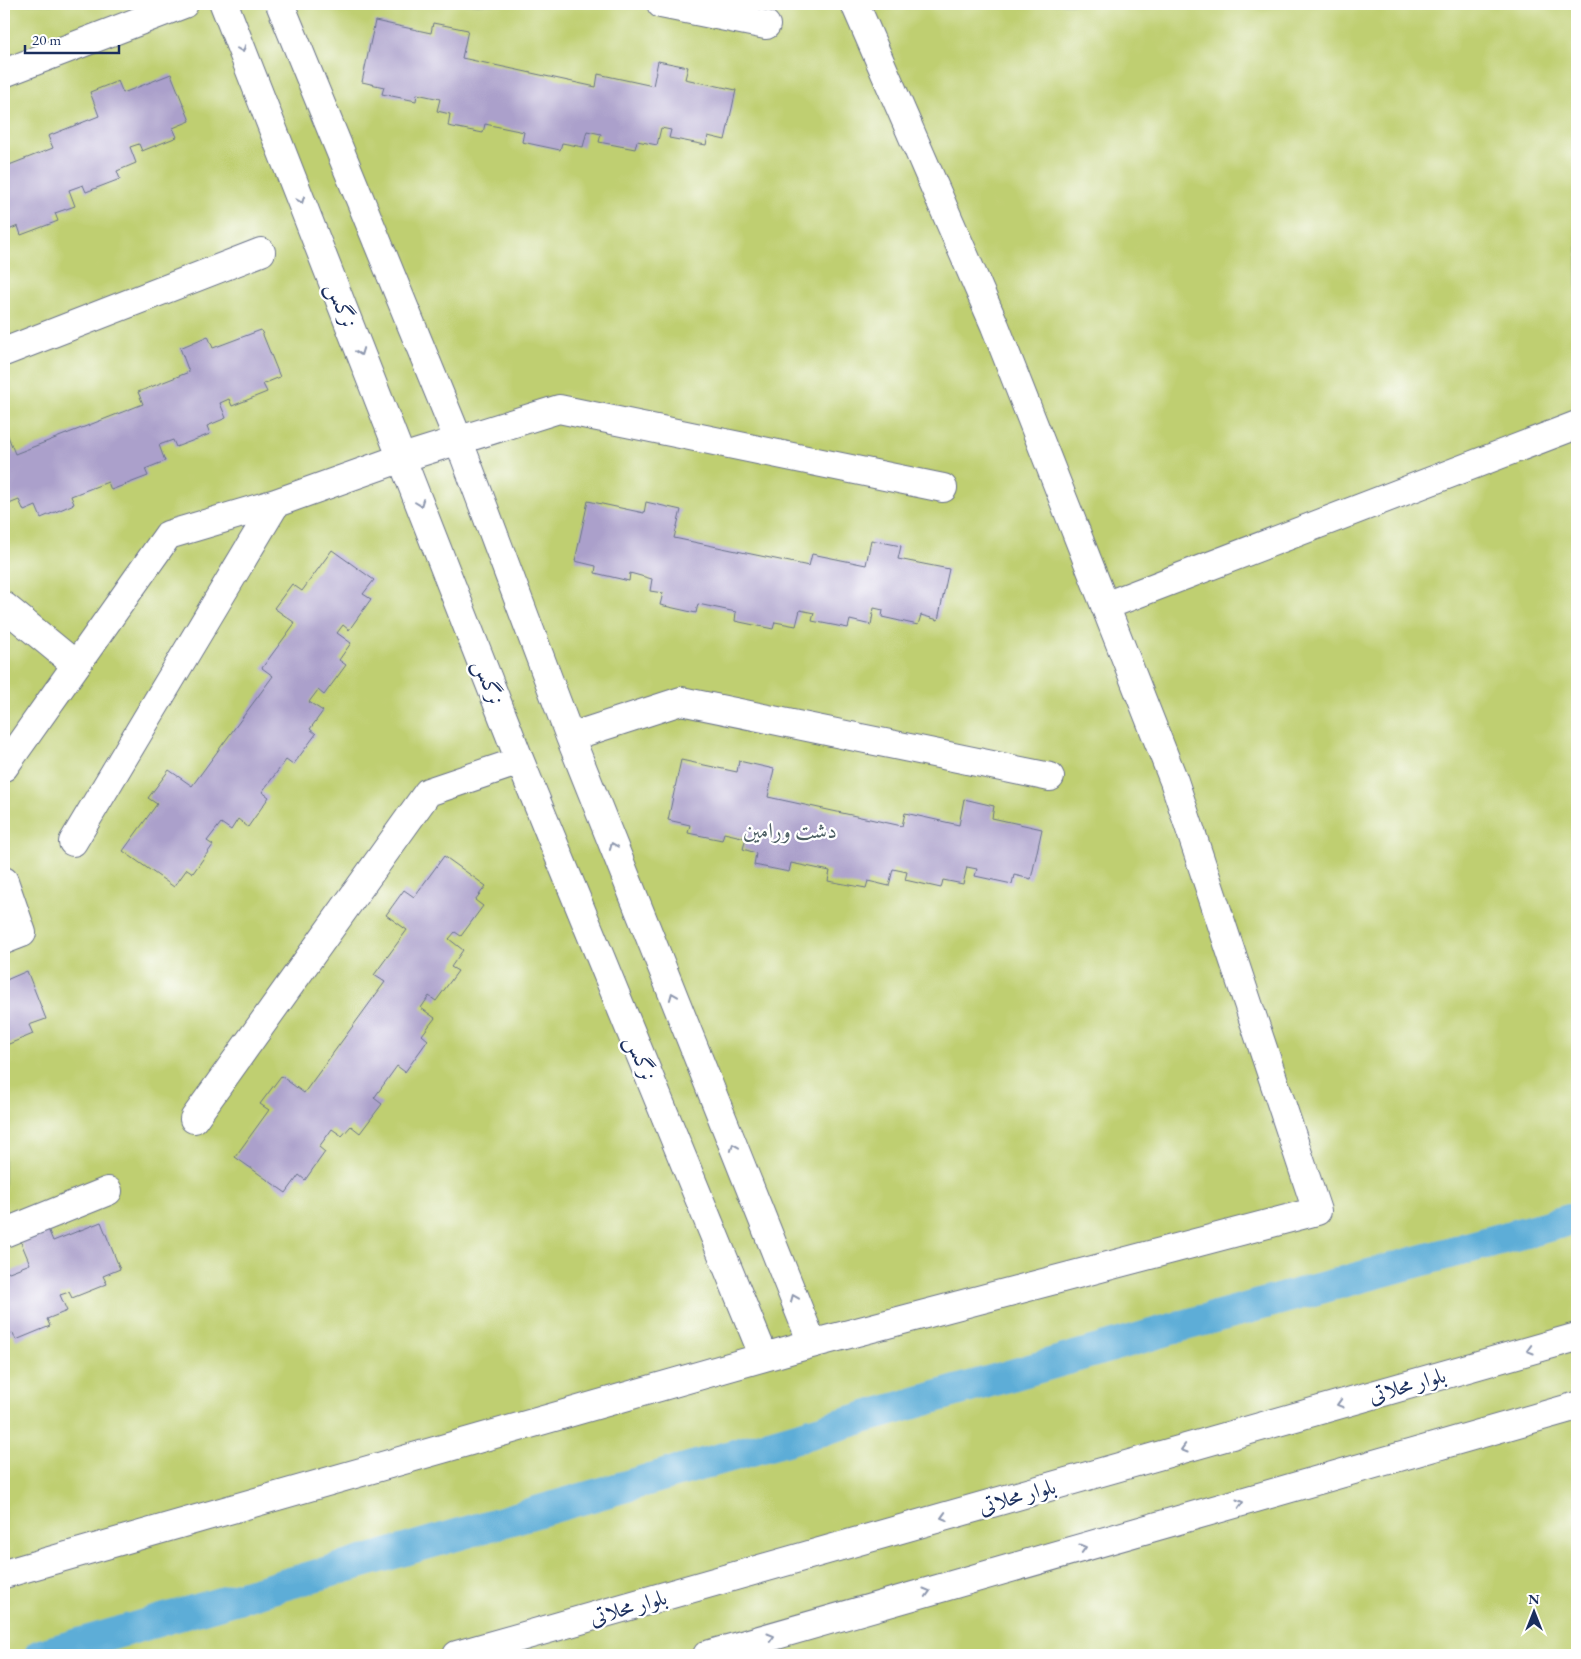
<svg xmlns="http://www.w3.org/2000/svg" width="1581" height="1659" viewBox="0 0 1581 1659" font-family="'EB Garamond',Amiri,serif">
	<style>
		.green { fill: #bfcf71; stroke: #6d7f68 }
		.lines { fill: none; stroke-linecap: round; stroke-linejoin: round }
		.canal { stroke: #5dadd7; stroke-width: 32 }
		.building { fill: #aba0cb }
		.minor-casing { stroke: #687189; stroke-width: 30 }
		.minor { stroke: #fff; stroke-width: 28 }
		.oneway { stroke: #8d97ae }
		.labels { text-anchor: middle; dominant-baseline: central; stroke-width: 4.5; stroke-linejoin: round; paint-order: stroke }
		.street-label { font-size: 22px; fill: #1b2f5e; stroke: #fff }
		.park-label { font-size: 22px; fill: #4c5f64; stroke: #fff }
	</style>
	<rect width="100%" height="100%" fill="#fff"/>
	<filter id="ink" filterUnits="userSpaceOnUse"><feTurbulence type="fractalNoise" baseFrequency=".02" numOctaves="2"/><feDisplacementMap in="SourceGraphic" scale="10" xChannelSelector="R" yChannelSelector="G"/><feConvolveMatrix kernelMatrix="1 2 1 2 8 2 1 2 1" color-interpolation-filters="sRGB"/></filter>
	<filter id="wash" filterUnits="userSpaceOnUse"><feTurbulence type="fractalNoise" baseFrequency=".0096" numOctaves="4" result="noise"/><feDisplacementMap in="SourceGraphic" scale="20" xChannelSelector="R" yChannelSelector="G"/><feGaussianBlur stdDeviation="1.12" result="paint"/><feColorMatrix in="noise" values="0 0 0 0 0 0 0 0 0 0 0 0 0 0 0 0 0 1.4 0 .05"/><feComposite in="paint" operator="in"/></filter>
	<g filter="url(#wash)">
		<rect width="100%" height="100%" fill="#f6ecda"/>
		<path class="green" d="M4,4H1577V1655H4Z"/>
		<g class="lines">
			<path class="canal" d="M40,1655L1182,1326L1577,1218"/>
		</g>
		<g id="blocks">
			<path class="building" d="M375,21L431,33L433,23L468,30L462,58L596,87L598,74L653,86L658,61L688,67L685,79L736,90L725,140L708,136L706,145L669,138L671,130L661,128L657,145L637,141L635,149L599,142L601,134L587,131L583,147L562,143L560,150L522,142L524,132L485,124L483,133L448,126L450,114L437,111L440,99L417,94L416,101L382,94L384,87L362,82Z
				M171,74L190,121L173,128L177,137L142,151L139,144L130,147L136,163L117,171L120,179L86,192L83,185L69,190L75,206L55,213L58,221L21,235L18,226L4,232V167L53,148L48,136L99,116L90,92L118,81L123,93Z
				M261,330L280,377L263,384L267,392L232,406L229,399L220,403L226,418L207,426L210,434L176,447L173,440L159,445L165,461L145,469L148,476L111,490L108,482L71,496L74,504L41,518L36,506L24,511L19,500L4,506V426L15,454L143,404L138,392L189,372L180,348L208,336L213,348Z
				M588,501L644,513L646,502L681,510L674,538L809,566L812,554L866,565L871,540L901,546L898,559L949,569L938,620L921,615L918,625L882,617L883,610L874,608L871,625L850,620L848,628L812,621L814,613L800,610L796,626L775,622L773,629L735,621L736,612L698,604L696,613L660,605L663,593L650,591L652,579L630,573L629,581L595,573L596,566L575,561Z
				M332,550L374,580L363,594L371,599L349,630L343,625L337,633L351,643L339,660L346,665L324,695L318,690L309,702L323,711L310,729L316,734L293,765L286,760L262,792L269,797L248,827L238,819L231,830L221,823L207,841L213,845L193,873L187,869L174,887L123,851L157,804L148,798L169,770L192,786L273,676L262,668L295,623L274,608L292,584L302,591Z
				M681,760L737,772L739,761L774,769L768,797L902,826L905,813L959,825L964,799L994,806L992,818L1042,829L1031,879L1014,875L1012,884L975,876L977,869L967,867L963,884L943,880L941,888L905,880L907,872L893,869L889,886L868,881L866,888L828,881L830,871L791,863L789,872L754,865L756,853L743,849L746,838L724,833L722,840L688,833L690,825L668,820Z
				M444,856L486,886L475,900L483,906L461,936L455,932L449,939L463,950L451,967L458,971L436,1001L429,996L421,1008L435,1018L422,1035L428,1040L405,1072L397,1066L374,1098L382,1104L360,1133L351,1126L342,1136L332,1129L319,1147L325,1152L305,1180L299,1175L286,1193L235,1157L269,1110L260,1104L281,1076L304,1093L385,982L374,975L407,930L386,915L404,890L414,897Z
				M27,971L46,1019L29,1025L33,1034L4,1046V981Z
				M101,1222L120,1269L103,1276L107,1284L72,1298L69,1292L60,1295L67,1311L47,1319L50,1326L16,1340L13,1333L4,1337V1274L30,1264L20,1240L48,1229L53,1241Z"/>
		</g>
	</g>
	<g filter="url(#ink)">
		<use href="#blocks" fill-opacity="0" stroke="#687189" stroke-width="1"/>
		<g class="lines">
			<g class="minor-casing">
				<path id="minor" d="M224,4L520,761L764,1357
					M280,4L458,439L570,737L812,1343
					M661,4L766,25
					M4,73L184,4
					M4,352L261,252
					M4,606L76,665
					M1105,606L1577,425
					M570,737L681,701L1050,777
					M4,767L168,535L276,503L402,458L559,409L943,488
					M73,842L276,503
					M4,881L22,933L4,940
					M194,1119L428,792L520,761
					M4,1233L108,1191
					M4,1574L796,1348L1317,1211L1174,781L995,326L855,4
					M457,1655L1577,1337
					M707,1655L1577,1406"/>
			</g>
			<use href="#minor" class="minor"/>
		</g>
		<defs><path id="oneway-chevron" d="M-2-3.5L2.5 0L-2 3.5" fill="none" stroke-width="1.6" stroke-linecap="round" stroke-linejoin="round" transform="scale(1.25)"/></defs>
		<g class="oneway">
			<use href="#oneway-chevron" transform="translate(242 49) rotate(69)"/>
			<use href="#oneway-chevron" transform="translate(301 200) rotate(69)"/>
			<use href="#oneway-chevron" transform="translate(360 352) rotate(69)"/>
			<use href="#oneway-chevron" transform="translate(420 503) rotate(69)"/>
			<use href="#oneway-chevron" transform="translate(613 846) rotate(-112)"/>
			<use href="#oneway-chevron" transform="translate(673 996) rotate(-112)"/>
			<use href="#oneway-chevron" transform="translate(734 1147) rotate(-112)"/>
			<use href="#oneway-chevron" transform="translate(794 1298) rotate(-112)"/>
			<use href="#oneway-chevron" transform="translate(1530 1350) rotate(164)"/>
			<use href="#oneway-chevron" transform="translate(1340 1404) rotate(164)"/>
			<use href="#oneway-chevron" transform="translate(1184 1449) rotate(164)"/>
			<use href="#oneway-chevron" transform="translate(1240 1503) rotate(-16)"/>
			<use href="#oneway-chevron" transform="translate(944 1517) rotate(164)"/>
			<use href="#oneway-chevron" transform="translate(1083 1548) rotate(-16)"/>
			<use href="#oneway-chevron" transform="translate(927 1592) rotate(-16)"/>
			<use href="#oneway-chevron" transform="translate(771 1637) rotate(-16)"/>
		</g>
	</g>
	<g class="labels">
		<g class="street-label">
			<text transform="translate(342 305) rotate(69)">نرگس</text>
			<text transform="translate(489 682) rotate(69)">نرگس</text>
			<text transform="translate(641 1058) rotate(68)">نرگس</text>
			<text transform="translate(1407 1385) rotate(-16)">بلوار محلاتی</text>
			<text transform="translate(1017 1496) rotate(-16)">بلوار محلاتی</text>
			<text transform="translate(628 1607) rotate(-16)">بلوار محلاتی</text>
		</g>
		<g class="park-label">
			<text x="790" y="830">دشت ورامین</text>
		</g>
	</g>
	<rect width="1581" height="1659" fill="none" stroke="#fff" stroke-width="20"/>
	<g transform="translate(1534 1612)" stroke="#ffffff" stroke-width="4" paint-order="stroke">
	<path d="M0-4L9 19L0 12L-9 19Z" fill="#1b2f5e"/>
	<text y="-8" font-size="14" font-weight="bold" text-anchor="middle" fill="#1b2f5e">N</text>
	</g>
	<path d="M25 45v8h94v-8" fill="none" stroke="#1b2f5e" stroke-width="2.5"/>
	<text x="32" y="45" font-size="15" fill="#1b2f5e" stroke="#ffffff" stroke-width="4" paint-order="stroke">20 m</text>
</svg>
